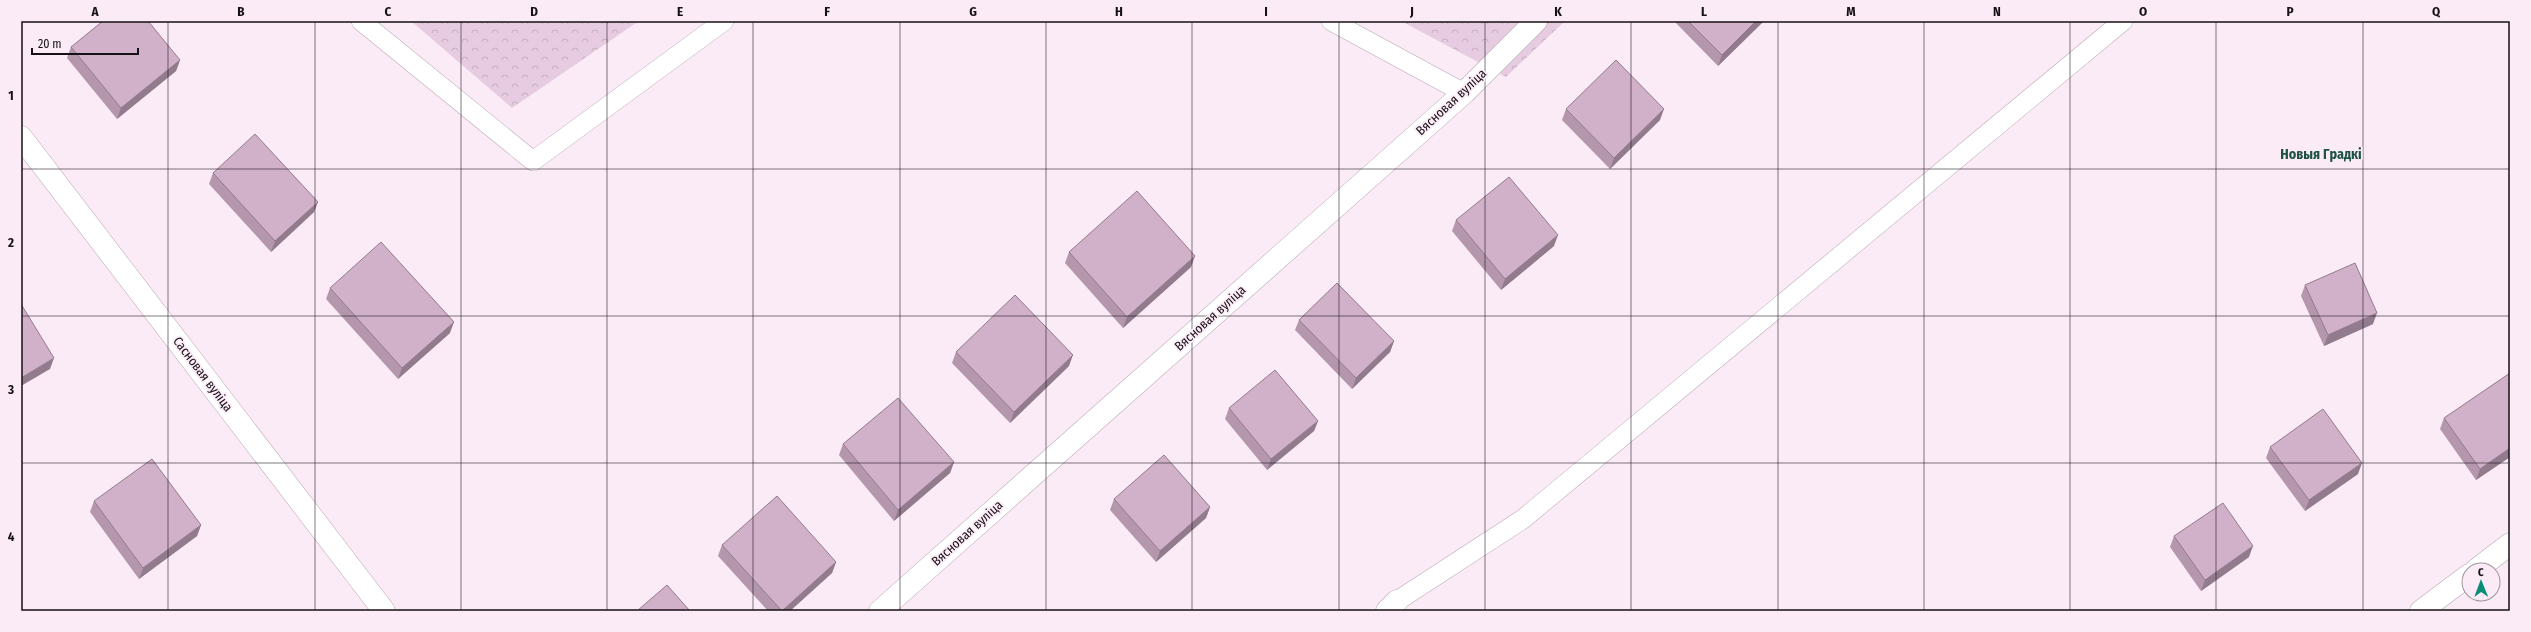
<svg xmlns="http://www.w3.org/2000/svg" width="2531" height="632" viewBox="0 0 2531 632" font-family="'Fira Sans Condensed',sans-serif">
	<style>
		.forest { fill: url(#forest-crowns) }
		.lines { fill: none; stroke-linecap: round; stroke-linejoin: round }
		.service-casing { stroke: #b9a9b5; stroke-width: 20 }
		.minor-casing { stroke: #b9a9b5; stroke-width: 23 }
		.service { stroke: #fff; stroke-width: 19 }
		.minor { stroke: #fff; stroke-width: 22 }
		.wall { fill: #b497ad }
		.shaded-wall { fill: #927b8d }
		.building { fill: #d1b0c9; stroke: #927b8d }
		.grid { fill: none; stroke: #161115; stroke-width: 1; stroke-opacity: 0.55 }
		.labels { text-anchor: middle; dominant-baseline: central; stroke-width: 3.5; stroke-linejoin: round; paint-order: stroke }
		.street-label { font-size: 13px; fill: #161115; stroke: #fbebf7 }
		.neighbourhood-label { font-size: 14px; font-weight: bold; fill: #1d5245; stroke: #fbebf7 }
		.neatline { fill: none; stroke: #161115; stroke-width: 1.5 }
		.grid-label { font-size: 13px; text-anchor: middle; font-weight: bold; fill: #161115 }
	</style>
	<defs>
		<pattern id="forest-crowns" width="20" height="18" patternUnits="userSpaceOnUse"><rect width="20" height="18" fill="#e7cce1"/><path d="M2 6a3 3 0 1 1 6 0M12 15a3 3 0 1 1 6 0" fill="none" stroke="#c5aec0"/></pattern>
	</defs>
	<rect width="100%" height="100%" fill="#fbebf7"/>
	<path class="forest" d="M411,21H639L512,108Z
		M1401,21H1565L1506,77Z"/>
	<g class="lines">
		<g class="service-casing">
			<path id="service" d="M361,21L533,161L724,21
				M1331,21L1464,93
				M1397,601L1523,519L2123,21"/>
		</g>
		<g class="minor-casing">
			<path id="minor" d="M21,137L384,611
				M2476,570L2510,544
				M880,611L1464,93L1536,21
				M1387,611L1397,601
				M2421,611L2469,575"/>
		</g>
		<use href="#service" class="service"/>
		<use href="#minor" class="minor"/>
	</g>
	<path class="wall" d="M1674,21H1764L1718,66Z
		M71,47L180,60L176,71L117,119L67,58Z
		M1566,109L1660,120L1610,169L1562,120Z
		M213,173L314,212L271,252L209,184Z
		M1456,220L1554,246L1501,290L1452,231Z
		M1069,252L1191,267L1123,328L1065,263Z
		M2305,285L2373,324L2324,346L2301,296Z
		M330,288L450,333L398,379L326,299Z
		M1299,320L1394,341L1390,352L1352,389L1295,330Z
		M956,352L1069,366L1010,423L952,363Z
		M1229,408L1318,421L1314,431L1267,470L1225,419Z
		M2444,418L2510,457L2476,480L2440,429Z
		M843,444L954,462L950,473L894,521L839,455Z
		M2270,447L2358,474L2305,511L2266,458Z
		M1114,499L1210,507L1206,518L1156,562L1110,510Z
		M94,501L201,525L197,536L139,579L90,512Z
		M2174,536L2249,557L2201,591L2170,547Z
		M722,545L836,562L832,573L790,611H768L718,556Z"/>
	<path class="shaded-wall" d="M1756,21H1764L1718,66L1722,55Z
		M180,60L176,71L117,119L121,108Z
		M1664,109L1660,120L1610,169L1614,158Z
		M318,202L314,212L271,252L275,241Z
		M1558,235L1554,246L1501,290L1505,279Z
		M1195,256L1191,267L1123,328L1127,317Z
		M2377,313L2373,324L2324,346L2328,335Z
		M454,322L450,333L398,379L402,368Z
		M1394,341L1390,352L1352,389L1356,378Z
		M1073,355L1069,366L1010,423L1014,412Z
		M54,358L50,369L21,386V378Z
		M1318,421L1314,431L1267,470L1271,459Z
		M2510,448V457L2476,480L2480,469Z
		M954,462L950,473L894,521L898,510Z
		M2362,463L2358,474L2305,511L2309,500Z
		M1210,507L1206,518L1156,562L1160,551Z
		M201,525L197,536L139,579L143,568Z
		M2253,546L2249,557L2201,591L2205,580Z
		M836,562L832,573L790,611H782Z"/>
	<path class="building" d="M103,21H148L180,60L121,108L71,47Z
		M1688,21H1756L1722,55Z
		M1616,60L1664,109L1614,158L1566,109Z
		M255,134L318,202L275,241L213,173Z
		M1509,177L1558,235L1505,279L1456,220Z
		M1137,191L1195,256L1127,317L1069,252Z
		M381,242L454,322L402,368L330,288Z
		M2355,263L2377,313L2328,335L2305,285Z
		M1337,283L1394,341L1356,378L1299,320Z
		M1015,295L1073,355L1014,412L956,352Z
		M21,304L54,358L21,378Z
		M1275,370L1318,421L1271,459L1229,408Z
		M2510,373V448L2480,469L2444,418Z
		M898,398L954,462L898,510L843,444Z
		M2323,409L2362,463L2309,500L2270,447Z
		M1164,455L1210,507L1160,551L1114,499Z
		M152,459L201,525L143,568L94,501Z
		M777,496L836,562L782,611L722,545Z
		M2223,503L2253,546L2205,580L2174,536Z
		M667,585L690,611H637Z"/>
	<path class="grid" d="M168,21V611M315,21V611M461,21V611M607,21V611M753,21V611M900,21V611M1046,21V611M1192,21V611M1339,21V611M1485,21V611M1631,21V611M1778,21V611M1924,21V611M2070,21V611M2216,21V611M2363,21V611M21,169H2510M21,316H2510M21,463H2510"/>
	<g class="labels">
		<g class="street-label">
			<text transform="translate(1451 102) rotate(-43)">Вясновая вуліца</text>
			<text transform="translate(1210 318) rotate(-42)">Вясновая вуліца</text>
			<text transform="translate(203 374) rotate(53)">Сасновая вуліца</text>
			<text transform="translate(967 533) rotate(-42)">Вясновая вуліца</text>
		</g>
		<g class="neighbourhood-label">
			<text x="2321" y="154">Новыя Градкі</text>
		</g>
	</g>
	<rect width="2531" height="632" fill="none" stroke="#fbebf7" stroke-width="44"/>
	<g transform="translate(2481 582) rotate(359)"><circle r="19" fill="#fbebf7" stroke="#9f949d"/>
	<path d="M0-3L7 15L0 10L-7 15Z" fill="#088e76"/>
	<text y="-6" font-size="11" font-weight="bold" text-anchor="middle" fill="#161115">С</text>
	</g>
	<path d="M32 48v6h106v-6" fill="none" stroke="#161115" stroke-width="2"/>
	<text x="38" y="48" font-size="12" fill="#161115" stroke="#fbebf7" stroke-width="3" paint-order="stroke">20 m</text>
	<rect x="22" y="22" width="2487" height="588" class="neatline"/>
	<g class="grid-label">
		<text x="95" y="16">A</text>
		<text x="241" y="16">B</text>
		<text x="388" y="16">C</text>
		<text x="534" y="16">D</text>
		<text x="680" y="16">E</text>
		<text x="827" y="16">F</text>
		<text x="973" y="16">G</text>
		<text x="1119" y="16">H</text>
		<text x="1266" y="16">I</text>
		<text x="1412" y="16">J</text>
		<text x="1558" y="16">K</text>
		<text x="1704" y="16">L</text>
		<text x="1851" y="16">M</text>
		<text x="1997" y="16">N</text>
		<text x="2143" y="16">O</text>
		<text x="2290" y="16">P</text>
		<text x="2436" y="16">Q</text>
		<text x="11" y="100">1</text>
		<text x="11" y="247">2</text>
		<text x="11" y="394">3</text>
		<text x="11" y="541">4</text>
	</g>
</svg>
